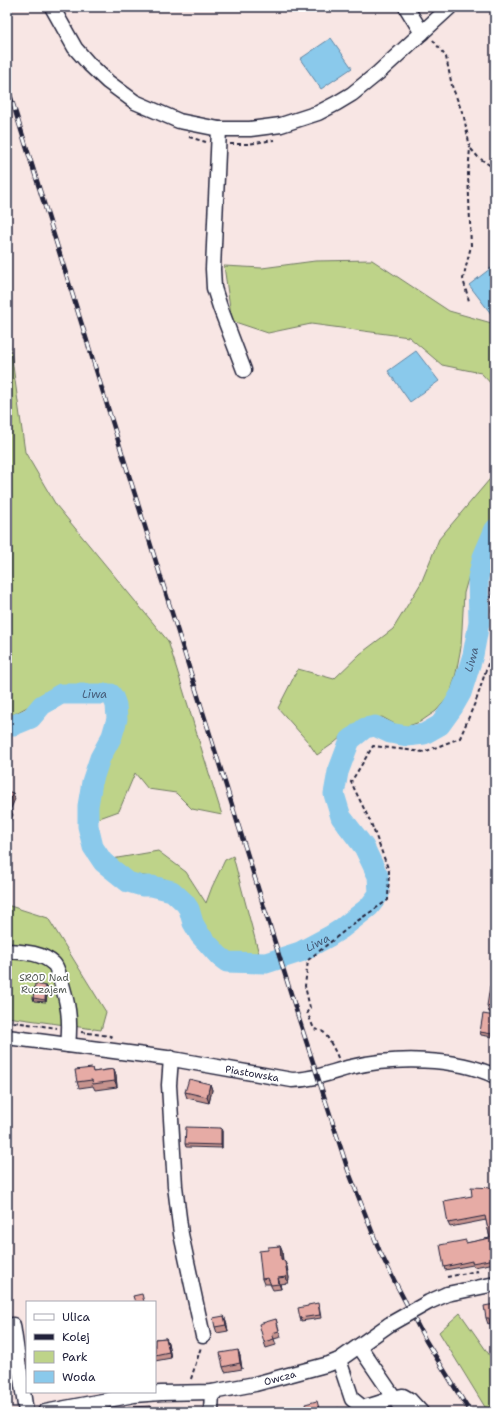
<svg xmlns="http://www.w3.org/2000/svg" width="502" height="1419" viewBox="0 0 502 1419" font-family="'Shantell Sans',sans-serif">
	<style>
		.green { fill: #bed389; stroke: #707a62 }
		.water { fill: #8ac9eb; stroke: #6086a5 }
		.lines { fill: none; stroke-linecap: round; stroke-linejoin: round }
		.river { stroke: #8ac9eb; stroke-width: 21 }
		.minor-casing { stroke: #22223b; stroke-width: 17 }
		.path { stroke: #22223b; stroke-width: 2; stroke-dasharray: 4 3; stroke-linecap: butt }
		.minor { stroke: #fff; stroke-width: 14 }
		.rail-casing { stroke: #22223b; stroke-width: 4.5 }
		.rail { stroke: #fff; stroke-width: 3; stroke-dasharray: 9; stroke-linecap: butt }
		.minor-bridge-casing { stroke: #22223b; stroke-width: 17; stroke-linecap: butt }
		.minor-bridge { stroke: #fff; stroke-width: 14 }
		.wall { fill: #c6938e; stroke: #22223b }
		.shaded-wall { fill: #a17874; stroke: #22223b }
		.building { fill: #e6aba5; stroke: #22223b }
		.labels { text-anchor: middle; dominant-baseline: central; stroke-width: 3.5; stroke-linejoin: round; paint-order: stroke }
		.park-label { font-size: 10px; fill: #515752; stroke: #fff }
		.street-label { font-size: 10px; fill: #22223b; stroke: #fff }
		.water-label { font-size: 11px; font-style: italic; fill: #465c79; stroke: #fff }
	</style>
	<rect width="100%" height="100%" fill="#f8e6e4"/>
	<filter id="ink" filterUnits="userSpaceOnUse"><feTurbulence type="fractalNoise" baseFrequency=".025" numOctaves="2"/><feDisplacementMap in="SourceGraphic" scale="8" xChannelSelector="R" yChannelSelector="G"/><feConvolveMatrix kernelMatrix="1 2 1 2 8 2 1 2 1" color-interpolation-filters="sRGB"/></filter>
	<g filter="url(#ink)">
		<path class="green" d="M372,260L449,311L495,324V388L481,373L442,365L409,337L311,324L268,333L232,321L224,266L262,268L315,261Z
			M7,323L25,452L56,505L168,641L222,815L192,809L176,793L148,789L135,773L119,811L94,820L104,767L123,732L121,696L110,685L60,689L7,718Z
			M495,473V516L486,530L471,568L464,593L461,647L456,673L450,695L436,711L420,722L402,728L382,717L358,722L334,743L317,755L308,742L278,708L298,669L334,679L360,654L393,629L421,583L439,539Z
			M158,851L186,872L206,903L212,887L225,860L233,856L259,954H231L201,926L189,898L165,879L130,874L112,859Z
			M7,905L48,918L106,1012L101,1030L7,1017Z
			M460,1313L495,1363V1412H489L485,1407L439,1332Z"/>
		<path class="water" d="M331,38L352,68L321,89L300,59Z
			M495,265V312L492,315L469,285Z
			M416,351L439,381L410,402L388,371Z"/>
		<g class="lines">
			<path class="river" id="s1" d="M7,725H14L31,718L42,705L61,694H111L113,697L116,705L117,719L112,736L100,758L92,782L88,806V826L93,847L103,862L128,882L142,886H152L172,891L185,903L189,909L193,923L200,935L219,956L227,962L266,963L300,952L330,936L341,929L369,907L379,894L378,876L364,847L341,817L334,794L338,772L350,740L365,728L375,726L390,733L407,736L424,734L440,725L453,707L461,693L473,655L479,623L478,578L483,557L495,529"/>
			<g class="minor-casing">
				<g id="minor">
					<path d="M52,7L75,48L89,64L108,82L135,102L179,121L219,129H250L281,125L318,113L337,103L352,94L378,73L450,7"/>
					<path d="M406,7L422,33"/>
					<path d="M219,129L213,269L214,288L220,307L244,370"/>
					<path d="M7,951C23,952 41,952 54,964C57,967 58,973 60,978C68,1003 71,1018 68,1045"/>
					<path id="s2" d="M7,1037L167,1058L292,1080C313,1080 331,1072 351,1067C394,1057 455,1057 495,1076"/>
					<path d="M171,1058L169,1085L175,1186L181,1234L203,1336"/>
					<path d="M447,1294L495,1284"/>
					<path d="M13,1325L26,1412"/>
					<path d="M359,1346L404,1412"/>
					<path d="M339,1360L352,1399L362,1407C376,1406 389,1398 403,1396L410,1400L421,1412"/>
					<path id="s3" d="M45,1412L134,1395L161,1393L212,1392L255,1384L329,1364L339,1360L390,1324"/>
					<path d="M211,1412L212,1392"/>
				</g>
			</g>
			<path class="path" d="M462,11L467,7
				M433,40L446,57L452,86L464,117L470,148L468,174L471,246L463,279L469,301
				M189,137L206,142
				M230,144H248L274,140
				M471,149L478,157L495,169
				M7,1021L57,1028
				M81,1032L110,1036L114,1038
				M338,1058C337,1054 326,1033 323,1032C321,1030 317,1030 314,1029L307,1012L310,1008L305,986L308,960L353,924L388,900L389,871L371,823L351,782L373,746L424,752L460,738L477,698L494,645L491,591L495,569
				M447,1277L477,1271L478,1276
				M191,1379L201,1347"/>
			<use href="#minor" class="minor"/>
			<g class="rail-casing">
				<path id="rail" d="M7,85L297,1013L348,1170L380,1252L395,1282L426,1341L470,1412"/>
			</g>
			<use href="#rail" class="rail"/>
			<g class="minor-bridge-casing">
				<path id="minor-bridge" d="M390,1324L429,1302L447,1294"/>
			</g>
			<use href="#minor-bridge" class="minor-bridge"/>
		</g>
		<path class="wall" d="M46,986L48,989L46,1002L34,1001L33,998Z
			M495,987V1013L489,1012L487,1006Z
			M495,1016V1026L493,1037L481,1035L480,1032Z
			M92,1068L93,1072L114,1069L116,1075L117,1087L95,1090L93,1086L79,1088L77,1082Z
			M210,1084L212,1090L209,1103L187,1098L185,1092Z
			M222,1131V1148L186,1147L185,1144Z
			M495,1188V1263L474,1267L473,1265L445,1270L444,1267L467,1243L490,1238L486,1220L450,1227L448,1223L472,1196Z
			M280,1246L282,1251L283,1260L285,1262L287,1267L289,1278L288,1283L280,1284L281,1289L273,1290L270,1284H264L262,1279L268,1250Z
			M495,1304V1336L494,1337L492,1331L490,1323L488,1324L486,1318Z
			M319,1306L321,1318L301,1321L300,1318Z
			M224,1316L226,1321L228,1331L217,1333L215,1327Z
			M276,1319L281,1337L274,1339L276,1345L266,1348L264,1342Z
			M166,1338L168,1343L171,1358L155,1361V1339Z
			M238,1350L240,1356L242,1369L225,1372L223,1367Z"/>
		<path class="shaded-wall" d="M13,793L15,799L9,813L7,807Z
			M11,810L13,815L8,825L7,821V818Z
			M46,986L48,989L46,1002L45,1000Z
			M495,1016V1026L493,1037L492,1034Z
			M114,1069L116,1075L117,1087L115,1081Z
			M210,1084L212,1090L209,1103L207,1097Z
			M221,1128L222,1131V1148L221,1145Z
			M280,1246L282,1251L283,1264L281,1259Z
			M285,1262L287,1267L289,1278L288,1283L286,1277Z
			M278,1278L280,1284L281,1289L279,1284Z
			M224,1316L226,1321L228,1331L226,1325Z
			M166,1338L168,1343L171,1358L169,1352Z
			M238,1350L240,1356L242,1369L240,1363Z"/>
		<path class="building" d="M7,791L13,793L7,807Z
			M7,808L11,810L7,818Z
			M35,984L46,986L45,1000L33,998Z
			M490,986L495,987V1008L487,1006Z
			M483,1014L495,1016L492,1034L480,1032Z
			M92,1068L93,1072L114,1069L115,1081L93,1084L92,1080L77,1082L75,1070Z
			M189,1079L210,1084L207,1097L185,1092Z
			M186,1127L221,1128V1145L185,1144Z
			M471,1187L495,1188V1259L472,1263V1261L444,1267L440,1245L466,1240V1243L490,1238L485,1216L448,1223L444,1201L472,1196Z
			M280,1246L281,1259L285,1262L287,1273L286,1277L278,1278L279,1284L271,1285L268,1278L262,1279L259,1251L268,1250V1247Z
			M142,1294L144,1302H135L133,1296Z
			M318,1303L320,1315L300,1318L298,1308L308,1306V1305Z
			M495,1304V1330L492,1331L489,1318H486L484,1306Z
			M224,1316L226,1325L215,1327L213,1318Z
			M276,1319L279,1331L272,1333L274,1339L264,1342L259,1324Z
			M166,1338L169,1352L155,1355V1339Z
			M238,1350L240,1363L223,1367L220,1353Z
			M27,1356V1369L25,1357Z
			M317,1401L320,1412H307L305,1404Z
			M151,1406V1412H129V1407Z
			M339,1408L340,1412H321Z"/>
	</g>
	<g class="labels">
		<g class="park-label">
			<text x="44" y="977">SROD Nad<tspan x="44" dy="12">Ruczajem</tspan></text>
		</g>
		<g class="street-label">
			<text stroke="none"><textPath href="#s2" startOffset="248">Piastowska</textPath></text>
			<text stroke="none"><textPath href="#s3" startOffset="238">Owcza</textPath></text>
		</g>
		<g class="water-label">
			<text stroke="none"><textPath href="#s1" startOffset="976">Liwa</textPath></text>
			<text stroke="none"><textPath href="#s1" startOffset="98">Liwa</textPath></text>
			<text stroke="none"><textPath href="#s1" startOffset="556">Liwa</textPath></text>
		</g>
	</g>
	<rect width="502" height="1419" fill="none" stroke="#fff" stroke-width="24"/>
	<rect x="12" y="12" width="478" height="1395" fill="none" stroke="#22223b" stroke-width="1.5" filter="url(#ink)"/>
	<rect x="26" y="1301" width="130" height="92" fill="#ffffff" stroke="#a7a7b1"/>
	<rect x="34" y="1314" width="20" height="6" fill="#ffffff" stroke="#a7a7b1"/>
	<text x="62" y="1321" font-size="12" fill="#22223b">Ulica</text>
	<rect x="34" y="1334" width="20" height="6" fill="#22223b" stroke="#a7a7b1"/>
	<text x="62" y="1341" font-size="12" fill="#22223b">Kolej</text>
	<rect x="34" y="1351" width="20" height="12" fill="#bed389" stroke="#a7a7b1"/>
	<text x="62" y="1361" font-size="12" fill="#22223b">Park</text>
	<rect x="34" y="1371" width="20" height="12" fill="#8ac9eb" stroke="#a7a7b1"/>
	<text x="62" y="1381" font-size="12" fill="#22223b">Woda</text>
</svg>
